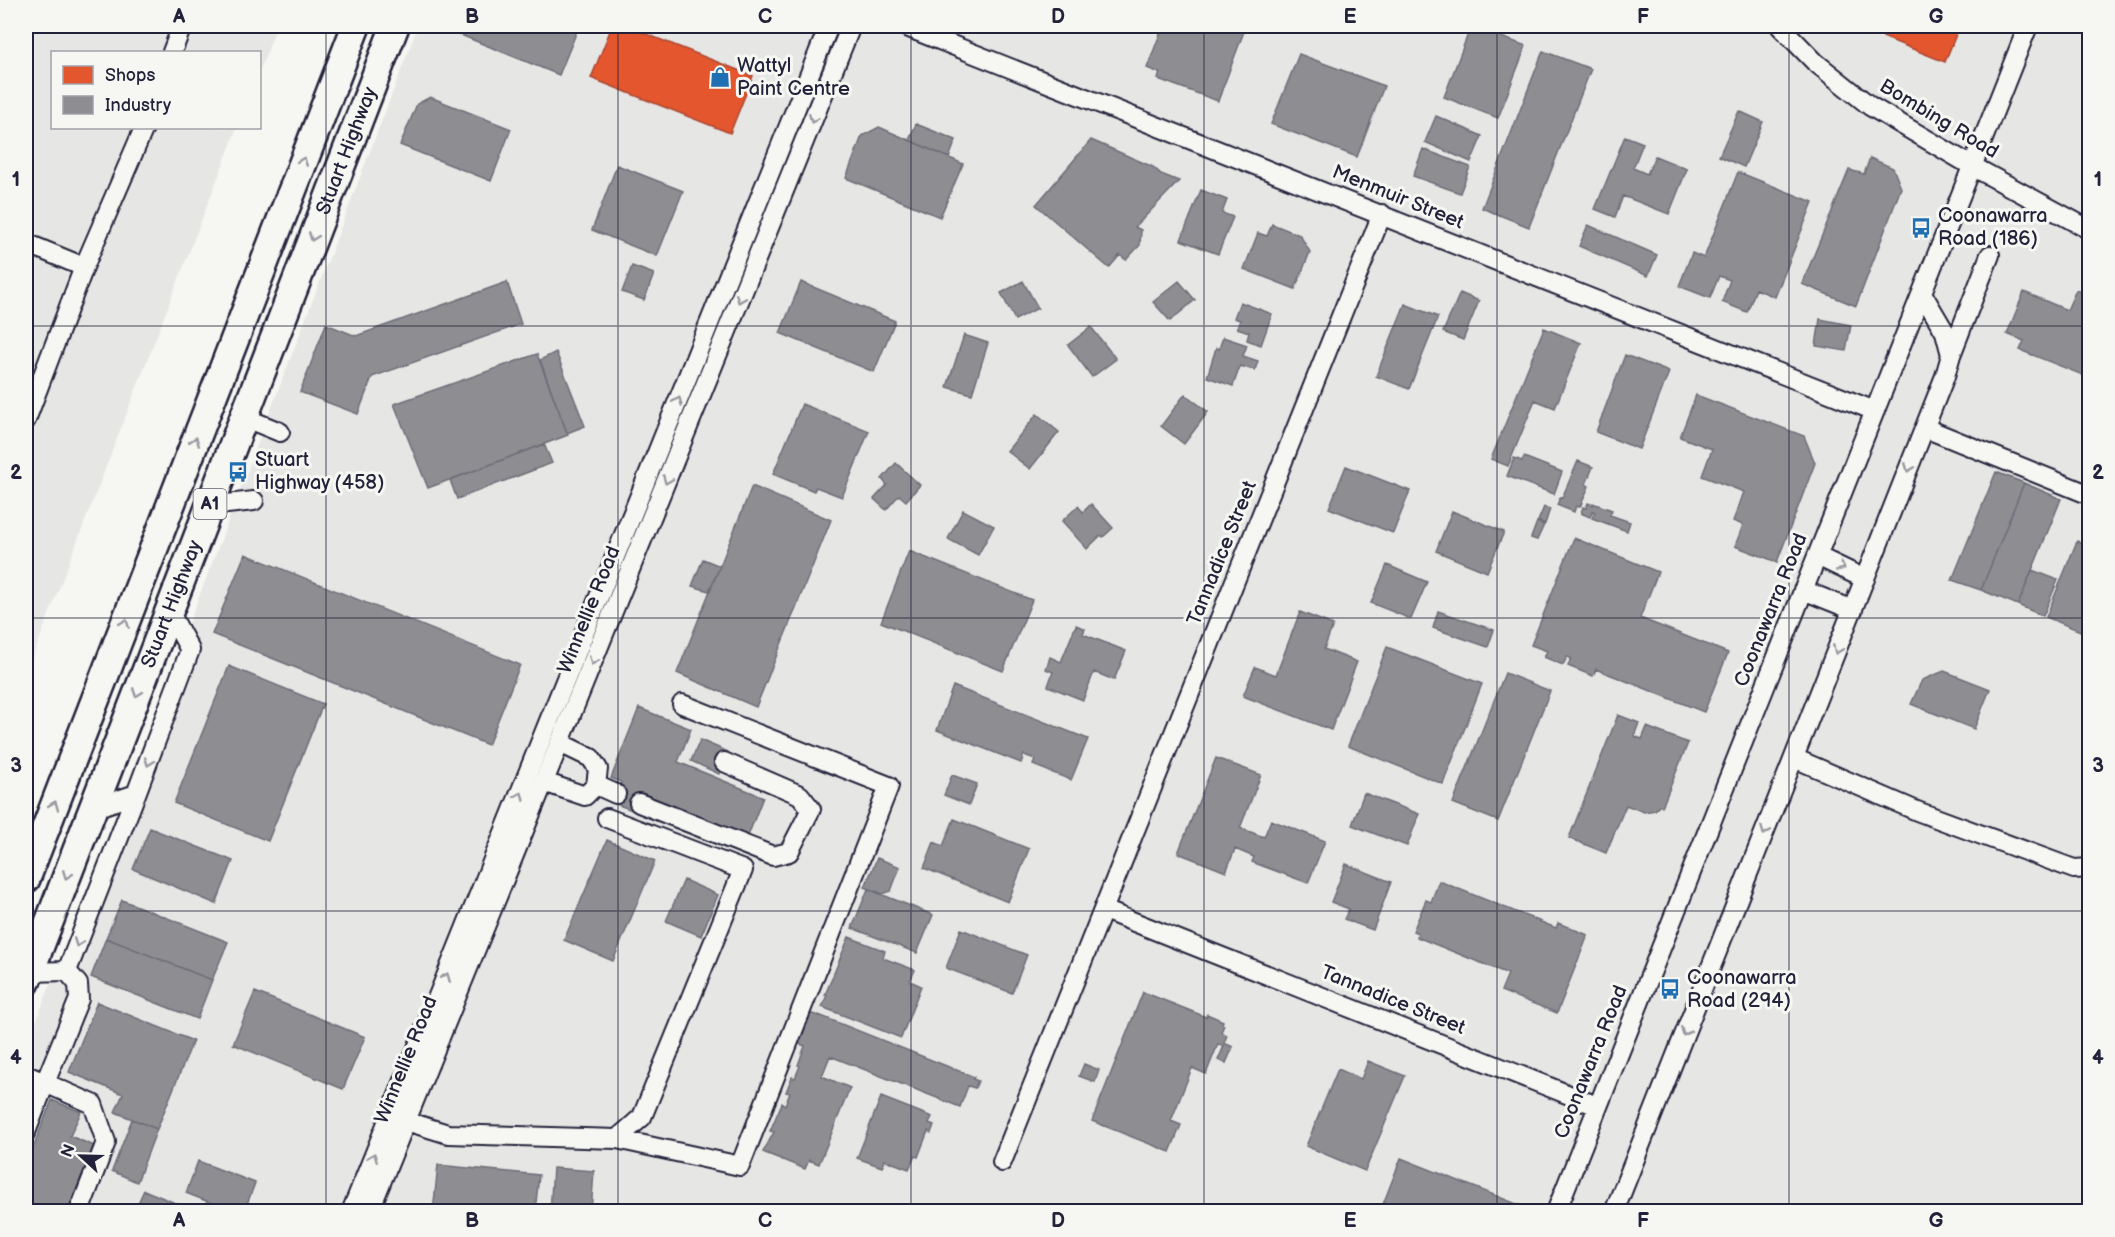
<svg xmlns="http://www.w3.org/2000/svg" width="2115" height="1237" viewBox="0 0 2115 1237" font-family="'Balsamiq Sans',sans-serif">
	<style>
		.built { fill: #e6e6e4 }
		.shops { fill: #e4572e; stroke: #aa4732; stroke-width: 1.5 }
		.industry { fill: #8d8d92; stroke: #6d6d78; stroke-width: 1.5 }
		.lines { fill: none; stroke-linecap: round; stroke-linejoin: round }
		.minor-casing { stroke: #22223b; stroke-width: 22 }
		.highway-casing { stroke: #22223b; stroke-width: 32 }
		.minor { stroke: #f6f6f2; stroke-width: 18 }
		.highway { stroke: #f6f6f2; stroke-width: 27 }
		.oneway { stroke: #9797a0 }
		.grid { fill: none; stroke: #22223b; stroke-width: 1.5; stroke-opacity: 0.55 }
		.labels { text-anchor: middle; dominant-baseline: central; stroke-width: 6; stroke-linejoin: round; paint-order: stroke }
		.shield { fill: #f6f6f2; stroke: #626272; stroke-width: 1.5 }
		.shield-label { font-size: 18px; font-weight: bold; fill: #22223b }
		.poi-label { font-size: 20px; fill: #22223b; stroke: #f6f6f2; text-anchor: start }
		.street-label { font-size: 20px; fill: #22223b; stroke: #f6f6f2 }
		.neatline { fill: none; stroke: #22223b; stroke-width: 2 }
		.grid-label { font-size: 20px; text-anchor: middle; font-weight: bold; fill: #22223b }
	</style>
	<rect width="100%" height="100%" fill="#f6f6f2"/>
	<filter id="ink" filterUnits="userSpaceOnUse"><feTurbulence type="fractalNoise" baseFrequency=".0167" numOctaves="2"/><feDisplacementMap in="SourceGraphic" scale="12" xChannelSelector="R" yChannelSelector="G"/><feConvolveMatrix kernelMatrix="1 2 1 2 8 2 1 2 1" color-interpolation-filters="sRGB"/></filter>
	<g filter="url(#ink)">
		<path class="built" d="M26,26H277L260,70V52H52V128H237L26,674Z
			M418,26H2089V1211H26V1048Z"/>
		<path class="shops" d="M612,26H626L753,76L730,133L591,78Z
			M1888,26H1955L1959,27L1945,62L1883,37Z"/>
		<path class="industry" d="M447,26H579L559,75L446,29Z
			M1163,26H1246L1218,101L1158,79L1160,73L1147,68Z
			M1471,26L1526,46L1498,118L1444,97Z
			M1543,51L1591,69L1529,227L1482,208Z
			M1299,54L1384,86L1357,157L1271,124Z
			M430,97L511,129L491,181L400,145L417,104Z
			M1739,111L1763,122L1744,167L1719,156Z
			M1436,116L1482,136L1471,162L1425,142Z
			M916,124L956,140L949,158L909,140Z
			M879,127L963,164L940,217L846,178L862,136Z
			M1625,136L1643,143L1633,168L1647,174L1655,156L1687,169L1669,214L1623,196L1615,217L1595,209Z
			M1091,140L1153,167L1161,174L1179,181L1135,227L1141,230L1140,245L1126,260L1120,255L1109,268L1036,205Z
			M1423,149L1470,167L1460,193L1413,176Z
			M1870,158L1893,168L1901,188L1856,306L1802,284L1849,170L1864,174Z
			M617,165L683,191L657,256L592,230Z
			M1738,172L1813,202L1775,297L1756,289L1747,312L1722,302L1730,280L1719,276L1710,298L1679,286L1692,253L1704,258Z
			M1201,190L1227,200L1222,213L1233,217L1218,254L1181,240Z
			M1272,224L1300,235L1310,252L1295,289L1244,269L1258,233L1267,236Z
			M1588,225L1657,255L1648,276L1579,246Z
			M632,266L654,274L644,300L622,292Z
			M1023,281L1038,308L1015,320L1001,293Z
			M1179,281L1195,300L1170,321L1153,302Z
			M507,282L521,324L372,377L358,414L300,392L326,324L356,336Z
			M801,282L895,321L874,372L780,333Z
			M2076,290L2090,295V378L2020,350L2024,341L2007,334L2024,292L2067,310Z
			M1460,293L1479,301L1463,340L1443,332Z
			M1240,302L1272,314L1261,345L1247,340L1249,332L1237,328L1240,320L1234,318Z
			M1405,304L1438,317L1409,389L1376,376Z
			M1820,319L1851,325L1846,351L1816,346Z
			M1091,327L1116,359L1092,377L1068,345Z
			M1544,328L1581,343L1555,408L1535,400L1508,466L1491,459Z
			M964,335L988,343L972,394L947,387Z
			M1223,337L1247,345L1243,356L1258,361L1255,370L1240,366L1233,386L1207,377L1216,348L1219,349Z
			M556,352L585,426L567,433L540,360Z
			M537,354L568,435L428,488L394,404Z
			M1625,355L1669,372L1639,449L1596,432Z
			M1185,394L1208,412L1184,444L1161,426Z
			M1696,395L1804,436L1815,463L1777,562L1735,546L1743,525L1733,521L1744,492L1702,476L1712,449L1680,437Z
			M802,404L869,431L842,497L816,487L814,491L773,474Z
			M1037,414L1059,432L1030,469L1007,451Z
			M544,444L552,463L457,499L450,480Z
			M1524,457L1562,472L1554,494L1507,476L1514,458L1522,461Z
			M1578,461L1593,467L1586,484L1589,486L1580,507L1576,506L1574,512L1557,505L1560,497L1562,498Z
			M896,463L920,485L906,501L899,495L886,510L874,499L887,485L882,479Z
			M1346,466L1410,491L1393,533L1329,508Z
			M1996,472L2024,483L1981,590L1952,580Z
			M2024,483L2061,499L2018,605L1981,590Z
			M752,486L831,520L756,707L677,673Z
			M1588,503L1593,505V503L1612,510L1610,515L1630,522L1627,531L1592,518L1595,512L1593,511L1590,517L1581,513L1583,507L1586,508Z
			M1091,504L1113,528L1103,537L1101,535L1087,549L1062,521L1078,506L1083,512Z
			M1544,507L1550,509L1545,524L1538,521Z
			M963,510L994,526L978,555L948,539Z
			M1452,511L1504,532L1487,572L1436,551Z
			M1537,522L1544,525L1537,540L1531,538Z
			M1574,538L1658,572L1640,618L1728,653L1704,712L1596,669L1593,676L1568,666L1571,658L1567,657L1563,665L1544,657L1547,651L1531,645Z
			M2077,541L2090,546V635L2046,617Z
			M909,551L1032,600L1003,671L881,622Z
			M245,554L520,665L488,745L212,634Z
			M703,559L720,566L709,591L692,586Z
			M1387,565L1427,582L1411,619L1371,603Z
			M2032,570L2058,580L2043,616L2018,605Z
			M1438,611L1494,630L1488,647L1433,628Z
			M1300,612L1333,625L1324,649L1357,662L1331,730L1243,696L1255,667L1276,675Z
			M1076,625L1085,629L1083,634L1126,651L1114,680L1094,672L1083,700L1048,686L1053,672L1046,669L1050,657L1061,662Z
			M1387,647L1482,684L1443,784L1348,746Z
			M229,666L323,704L268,841L174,803Z
			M1944,671L1990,689L1974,729L1911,704L1922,680Z
			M1505,673L1550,691L1498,821L1453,803Z
			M953,686L1088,739L1071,780L1033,765L1035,759L1024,755L1021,763L937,730Z
			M639,708L691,729L678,762L763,797L748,836L642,794L635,811L613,803L621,782L611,778Z
			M1618,715L1639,723L1634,736L1642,739L1647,727L1688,743L1662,807L1660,805L1655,810L1644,812L1626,805L1606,853L1569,838Z
			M700,740L728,752L719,774L691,761Z
			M1216,758L1261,775L1240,828L1264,837L1271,820L1325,841L1308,883L1252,862L1254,857L1235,849L1226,872L1178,853Z
			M952,775L977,784L969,805L944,795Z
			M1364,793L1419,814L1407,846L1352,825Z
			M954,819L1029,849L1008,902L924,868L934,842L943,846Z
			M150,828L233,861L216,904L133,869Z
			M607,840L655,861L613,961L564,940Z
			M877,858L900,867L891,891L883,894L865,887Z
			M1346,864L1391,882L1373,930L1344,919L1349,909L1331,902Z
			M684,880L718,895L701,936L666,921Z
			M1439,881L1556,928L1558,923L1588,935L1557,1013L1501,991L1508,974L1417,937L1418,933L1413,931L1426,900L1431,902Z
			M868,889L933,915L917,953L852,928Z
			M122,900L228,942L212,980L106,938Z
			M961,929L1027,955L1012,993L946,968Z
			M849,937L885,951L883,958L915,970L910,981L921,986L901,1038L822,1007L827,995H825Z
			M106,938L212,980L197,1019L91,977Z
			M255,992L365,1037L343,1089L233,1044Z
			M1143,992L1206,1017L1207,1014L1223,1021L1222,1024L1224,1025L1221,1032L1227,1035L1224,1043L1233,1047L1226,1063L1218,1060L1224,1046L1218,1044L1206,1074L1192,1068L1171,1121L1181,1125L1170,1152L1092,1121Z
			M97,1002L193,1041L157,1129L115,1112L123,1094L69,1072Z
			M809,1013L819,1016V1015L974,1077L973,1079L978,1081L975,1088L968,1086L960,1107L830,1056L822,1076L850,1088L819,1164L809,1160L805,1169L763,1152L774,1132L770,1131L782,1103L785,1105L790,1093L786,1092L792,1077L795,1078L800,1066L798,1065L805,1046L797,1043Z
			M1368,1061L1405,1076L1365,1171L1306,1146L1338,1069L1361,1079Z
			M1084,1064L1099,1070L1095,1082L1079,1076Z
			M881,1097L932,1117L929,1123L934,1125L931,1133L928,1131L918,1157L915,1156L909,1169L885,1160L882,1167L857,1158Z
			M52,1100L81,1112L70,1136L94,1146L67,1212H26V1166Z
			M132,1119L157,1129L137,1182L112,1171Z
			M1401,1158L1524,1207L1522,1212H1380Z
			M198,1161L255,1183L244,1212H234L186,1193Z
			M438,1165L539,1175L535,1212H433Z
			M553,1168L594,1171L591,1212H550Z
			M144,1190L197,1212H134Z"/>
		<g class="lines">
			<g class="minor-casing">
				<path id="minor" d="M904,26L1875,411
					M1780,26L1815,62L1870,106L1972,166L2090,230
					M172,52L182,26
					M26,243L84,267
					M1922,293L1945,332L1951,355
					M243,417L280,432
					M26,420L84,267L144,128
					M1925,428L2090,495
					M209,506L254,501
					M1817,556L1865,579
					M1803,590L1853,610
					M560,743L591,758L598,769L596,785L616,794
					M1794,758L1917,811L2074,869L2090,868
					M544,782L585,796L596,785
					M639,803L773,856L789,852L811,809L800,795L724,762
					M92,809L136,794
					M1104,910L1597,1106
					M29,972L67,971
					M26,1075L45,1083L26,1132
					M406,1121L448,1134L617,1139L642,1117L743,870L607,818
					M617,1139L740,1166L889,786L682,704
					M1002,1162L1382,214
					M79,1212L106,1142L93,1104L45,1083L79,999L78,984L67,971L136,794L190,650L169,611
					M351,1212L829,26
					M369,1212L851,26
					M1556,1212L2028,26
					M1614,1212L1945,376L1951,355L1990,255"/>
			</g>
			<g class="highway-casing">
				<g id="highway">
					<path d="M26,879L356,26"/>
					<path id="s1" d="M26,982L395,26"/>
				</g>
			</g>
			<use href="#minor" class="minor"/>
			<use href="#highway" class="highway"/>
		</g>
		<defs><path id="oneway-chevron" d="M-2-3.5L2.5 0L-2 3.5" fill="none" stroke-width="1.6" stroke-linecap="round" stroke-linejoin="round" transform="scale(1.5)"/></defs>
		<g class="oneway">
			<use href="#oneway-chevron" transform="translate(813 119) rotate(112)"/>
			<use href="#oneway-chevron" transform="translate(303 161) rotate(-69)"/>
			<use href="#oneway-chevron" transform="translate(313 237) rotate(111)"/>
			<use href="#oneway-chevron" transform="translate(740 299) rotate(112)"/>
			<use href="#oneway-chevron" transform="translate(678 401) rotate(-68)"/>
			<use href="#oneway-chevron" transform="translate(195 441) rotate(-69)"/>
			<use href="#oneway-chevron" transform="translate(1909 468) rotate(112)"/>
			<use href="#oneway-chevron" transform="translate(667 480) rotate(112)"/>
			<use href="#oneway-chevron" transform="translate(1841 567) rotate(25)"/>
			<use href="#oneway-chevron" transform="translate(125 623) rotate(-69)"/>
			<use href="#oneway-chevron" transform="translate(1837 650) rotate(112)"/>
			<use href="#oneway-chevron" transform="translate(593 661) rotate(112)"/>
			<use href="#oneway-chevron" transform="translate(137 693) rotate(111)"/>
			<use href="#oneway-chevron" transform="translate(149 762) rotate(110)"/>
			<use href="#oneway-chevron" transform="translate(520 796) rotate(-68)"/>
			<use href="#oneway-chevron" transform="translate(54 805) rotate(-69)"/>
			<use href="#oneway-chevron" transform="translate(1765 831) rotate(112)"/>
			<use href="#oneway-chevron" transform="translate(67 875) rotate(111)"/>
			<use href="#oneway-chevron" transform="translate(78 943) rotate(111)"/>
			<use href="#oneway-chevron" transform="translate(446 977) rotate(-68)"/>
			<use href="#oneway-chevron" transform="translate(1685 1032) rotate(112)"/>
			<use href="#oneway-chevron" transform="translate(373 1157) rotate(-68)"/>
		</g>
	</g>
	<path class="grid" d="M326,26V1212M618,26V1212M911,26V1212M1204,26V1212M1497,26V1212M1789,26V1212M26,326H2090M26,618H2090M26,911H2090"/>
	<defs>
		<g id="shop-bare" transform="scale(1.62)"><path d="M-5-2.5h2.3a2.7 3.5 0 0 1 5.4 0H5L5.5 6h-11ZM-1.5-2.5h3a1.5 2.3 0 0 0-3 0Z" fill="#1f6fb2" stroke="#f6f6f2" stroke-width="2.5" paint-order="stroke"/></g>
		<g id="bus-bare" transform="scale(1.62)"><path d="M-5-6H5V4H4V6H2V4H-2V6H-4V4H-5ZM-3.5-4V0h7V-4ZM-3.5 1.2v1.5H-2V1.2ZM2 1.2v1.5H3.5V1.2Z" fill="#1f6fb2" stroke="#f6f6f2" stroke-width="2.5" paint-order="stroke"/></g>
	</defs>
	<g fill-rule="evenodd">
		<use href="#shop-bare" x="720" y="77"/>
		<use href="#bus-bare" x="1921" y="228"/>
		<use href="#bus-bare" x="238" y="472"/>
		<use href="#bus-bare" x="1670" y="989"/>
	</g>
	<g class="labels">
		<rect class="shield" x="193.5" y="489" width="33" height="30" rx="4.5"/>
		<g class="shield-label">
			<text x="210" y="504">A1</text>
		</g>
		<g class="poi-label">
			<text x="737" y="66">Wattyl<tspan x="737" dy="23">Paint Centre</tspan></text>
			<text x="1938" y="216">Coonawarra<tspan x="1938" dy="23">Road (186)</tspan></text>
			<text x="255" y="460">Stuart<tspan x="255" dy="23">Highway (458)</tspan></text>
			<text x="1687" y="978">Coonawarra<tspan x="1687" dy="23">Road (294)</tspan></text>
		</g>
		<g class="street-label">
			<text transform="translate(1939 119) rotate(31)">Bombing Road</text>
			<text stroke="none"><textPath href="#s1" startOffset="891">Stuart Highway</textPath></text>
			<text transform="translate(1398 197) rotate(22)">Menmuir Street</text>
			<text transform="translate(1222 553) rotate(-68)">Tannadice Street</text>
			<text stroke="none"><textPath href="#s1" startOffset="405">Stuart Highway</textPath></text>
			<text transform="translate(589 610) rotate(-68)">Winnellie Road</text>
			<text transform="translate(1771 610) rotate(-68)">Coonawarra Road</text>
			<text transform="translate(1393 1000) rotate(22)">Tannadice Street</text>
			<text transform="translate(406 1060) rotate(-68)">Winnellie Road</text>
			<text transform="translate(1591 1062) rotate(-68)">Coonawarra Road</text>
		</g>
	</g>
	<rect width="2115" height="1237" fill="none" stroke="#f6f6f2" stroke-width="66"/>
	<rect x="51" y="51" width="210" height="78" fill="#f6f6f2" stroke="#a1a1a9" stroke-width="1.5"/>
	<rect x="63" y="66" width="30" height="18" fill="#e4572e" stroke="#a1a1a9" stroke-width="1.5"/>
	<text x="105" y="81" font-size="18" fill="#22223b">Shops</text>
	<rect x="63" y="96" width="30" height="18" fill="#8d8d92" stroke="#a1a1a9" stroke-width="1.5"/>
	<text x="105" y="111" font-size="18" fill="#22223b">Industry</text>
	<g transform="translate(81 1156) rotate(292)" stroke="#f6f6f2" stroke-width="4.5" paint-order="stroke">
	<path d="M0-4.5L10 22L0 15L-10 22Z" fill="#22223b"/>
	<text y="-9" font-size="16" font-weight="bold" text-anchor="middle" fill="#22223b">N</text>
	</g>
	<rect x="33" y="33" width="2049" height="1171" class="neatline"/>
	<g class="grid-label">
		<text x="179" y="23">A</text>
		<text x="472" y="23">B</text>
		<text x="765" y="23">C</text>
		<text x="1058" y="23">D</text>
		<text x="1350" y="23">E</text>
		<text x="1643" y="23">F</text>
		<text x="1936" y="23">G</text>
		<text x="16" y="186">1</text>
		<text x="2098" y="186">1</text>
		<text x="16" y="479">2</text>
		<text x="2098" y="479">2</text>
		<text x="16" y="772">3</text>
		<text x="2098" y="772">3</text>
		<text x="16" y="1064">4</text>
		<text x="2098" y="1064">4</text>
		<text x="179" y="1227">A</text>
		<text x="472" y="1227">B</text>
		<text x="765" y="1227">C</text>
		<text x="1058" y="1227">D</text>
		<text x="1350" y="1227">E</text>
		<text x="1643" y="1227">F</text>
		<text x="1936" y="1227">G</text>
	</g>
</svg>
